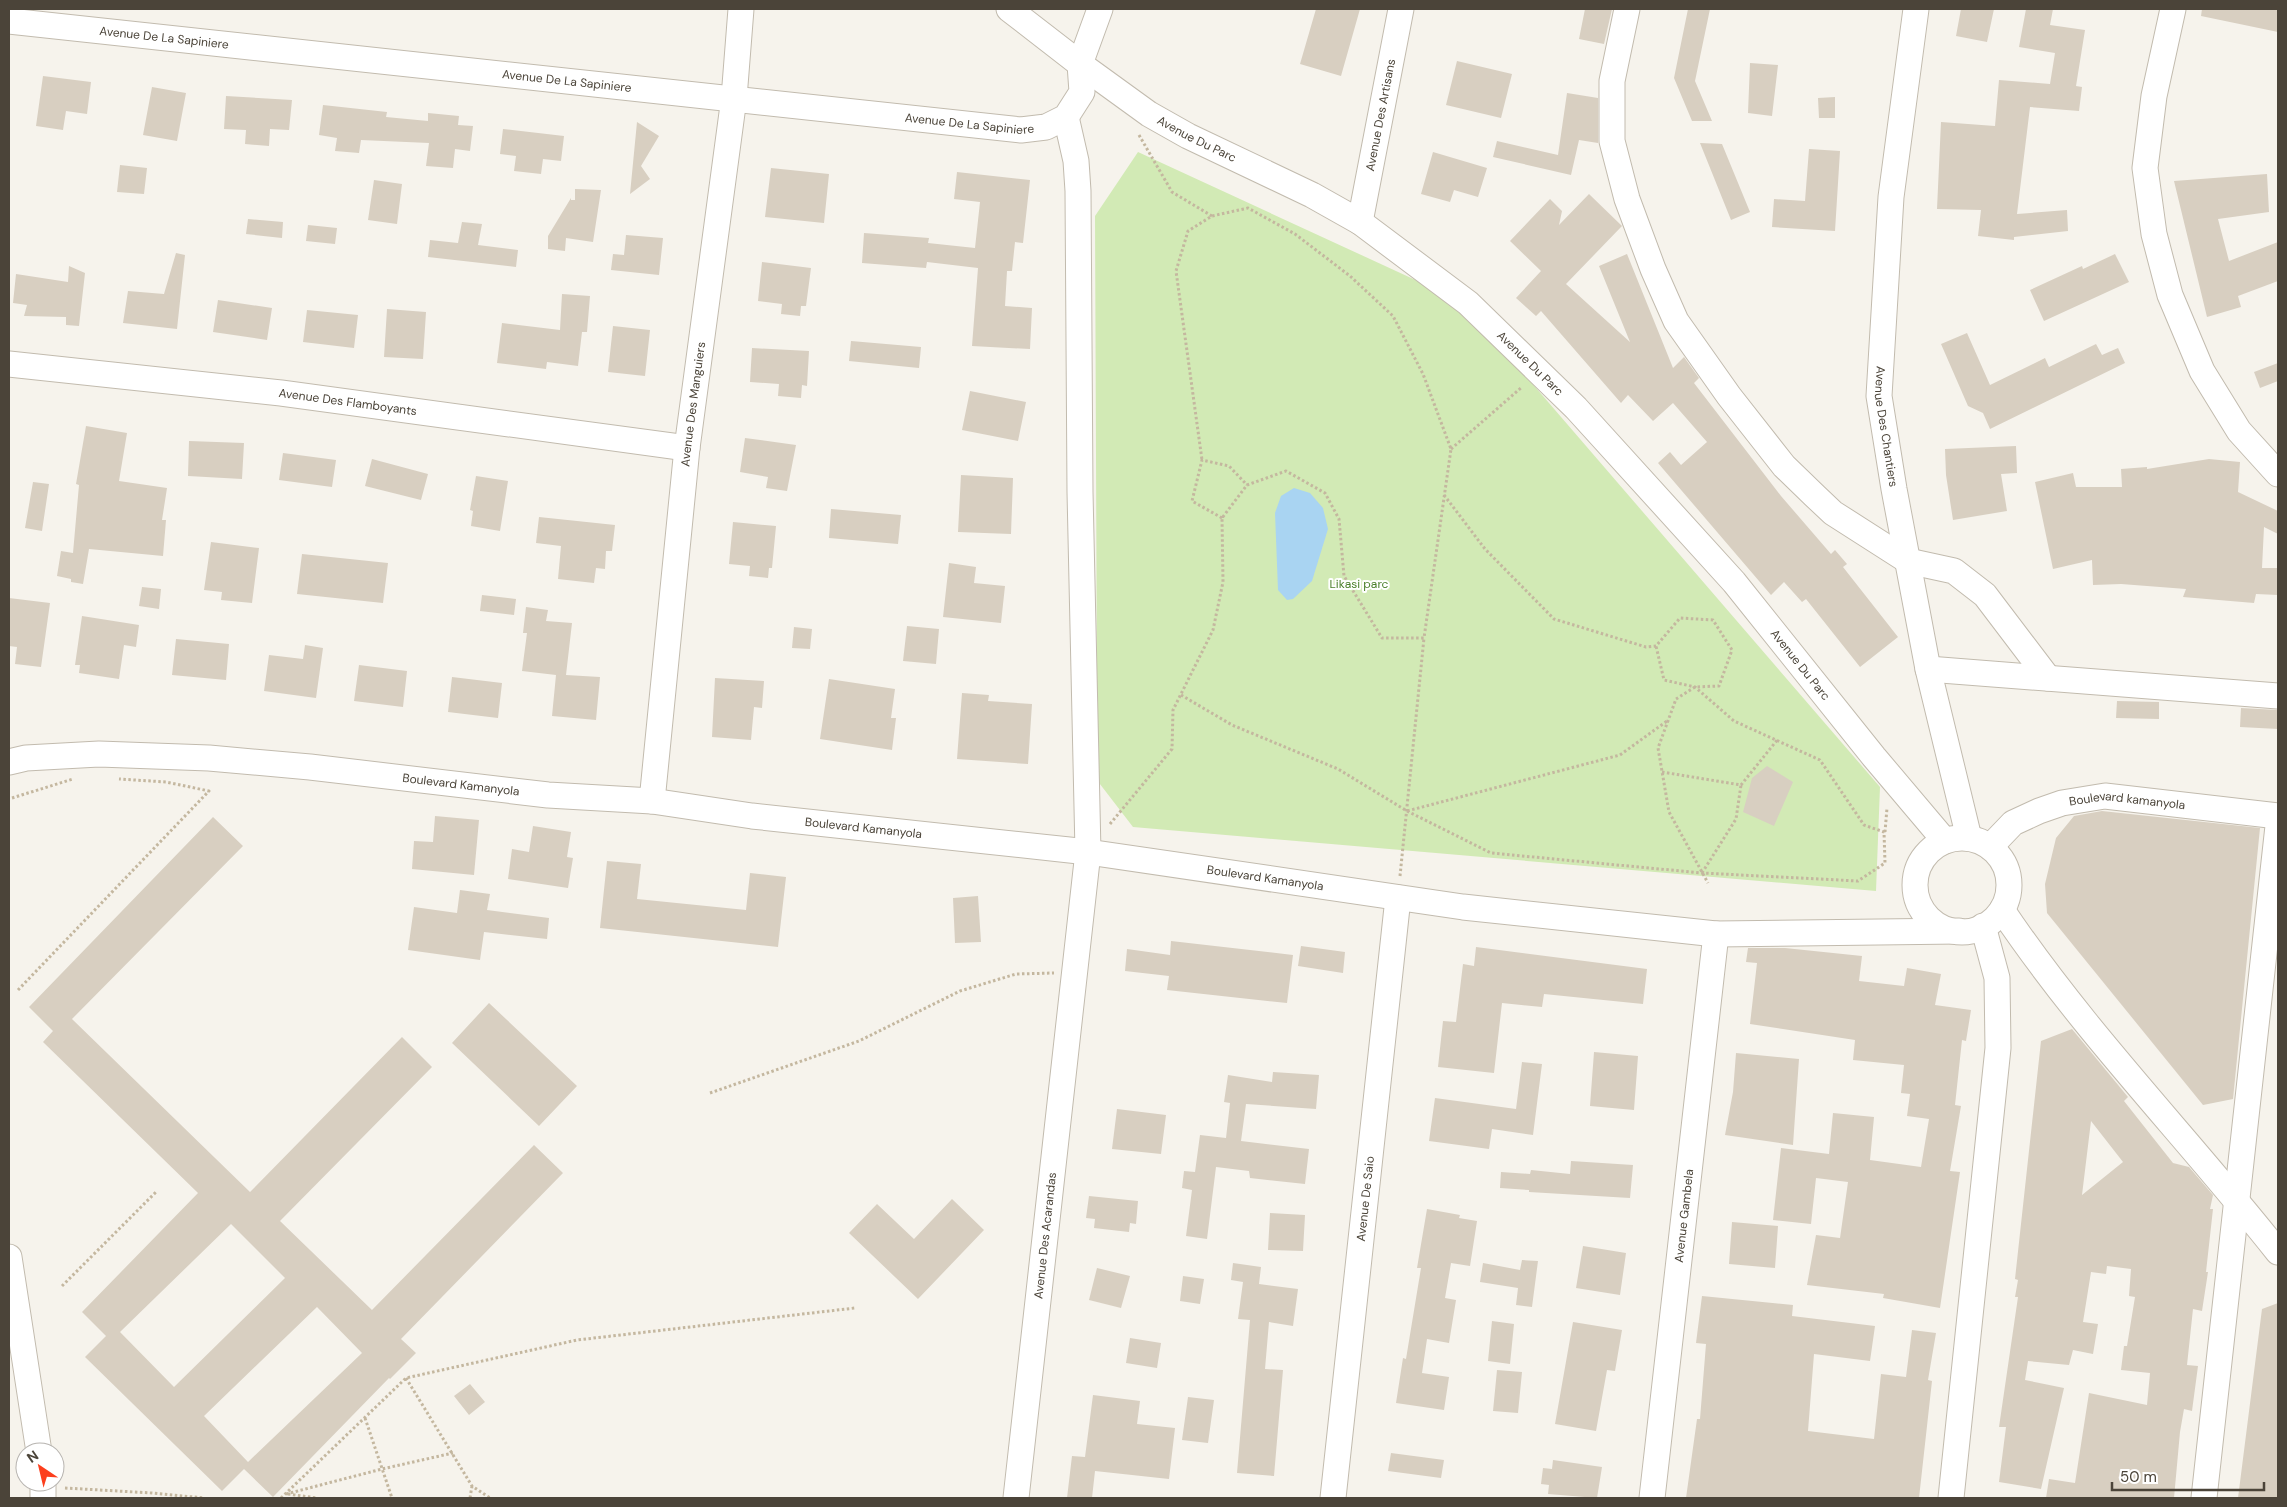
<svg xmlns="http://www.w3.org/2000/svg" width="2287" height="1507" viewBox="0 0 2287 1507" font-family="'DM Sans',sans-serif">
	<style>
		.green { fill: #d2eab5 }
		.water { fill: #a9d4f2 }
		.building { fill: #d8cfc1; fill-rule: evenodd }
		.lines { fill: none; stroke-linecap: round; stroke-linejoin: round }
		.minor-casing { stroke: #c2bbae; stroke-width: 27 }
		.path { stroke: #c4b79f; stroke-width: 3; stroke-dasharray: 2.5 2.5; stroke-linecap: butt }
		.minor { stroke: #fff; stroke-width: 25 }
		.labels { text-anchor: middle; dominant-baseline: central; stroke-width: 4; stroke-linejoin: round; paint-order: stroke }
		.street-label { font-size: 12px; fill: #4b4439; stroke: #fff }
		.park-label { font-size: 12px; fill: #4a7f2a; stroke: #fff }
	</style>
	<rect width="100%" height="100%" fill="#f6f3ec"/>
	<path class="green" d="M1138,152L1461,301L1880,787L1876,891L1133,827L1093,775L1097,696L1095,216Z"/>
	<path class="water" d="M1294,488L1310,493L1323,508L1328,529L1312,581L1293,599L1287,600L1278,590L1275,513L1281,496Z"/>
	<path class="building" d="M1316,9H1360L1341,76L1300,64Z
		M1585,9H1612L1604,44L1579,39Z
		M1688,9H1710L1695,81L1712,121H1692L1674,78Z
		M1961,9H1994L1987,42L1956,36Z
		M2026,9H2053L2050,25L2085,30L2076,86L2082,87L2079,111L2030,107L2017,214L2067,210L2068,231L2014,237V240L1978,236L1981,210L1937,209L1941,122L1995,126L1999,80L2050,84L2055,53L2019,47Z
		M2202,9H2278V32L2201,16Z
		M1457,61L1512,74L1501,118L1446,105Z
		M1750,63L1778,65L1772,116L1748,113Z
		M43,76L91,82L87,114L66,111L63,130L36,126Z
		M152,87L186,93L177,141L143,135Z
		M1567,93L1598,98V143L1579,140L1571,175L1493,157L1497,141L1558,155Z
		M226,96L292,100L289,130L270,129L269,146L245,144L246,130L224,129Z
		M1835,97V118H1819L1818,98Z
		M323,105L387,112L386,117L428,121V113L459,116L458,125L473,126L470,151L455,149L453,168L426,166L429,143L361,140L359,153L335,151L337,138L319,135Z
		M637,122L659,136L641,166L650,179L630,194Z
		M503,129L564,136L561,161L543,159L541,174L514,171L516,156L500,154Z
		M1700,143L1722,144L1750,212L1731,220Z
		M1809,149L1840,151L1835,231L1772,227L1774,199L1805,201Z
		M1433,152L1487,168L1478,197L1454,190L1450,202L1421,194Z
		M120,165L147,168L144,194L117,192Z
		M771,168L829,174L824,223L765,217Z
		M957,172L1030,180L1023,243L1015,242L1012,271H1007L1005,306L1032,308L1030,349L972,346L978,268L927,262L926,268L862,263L864,233L929,238L928,243L975,248L980,202L954,199Z
		M2267,174L2269,212L2218,219L2229,261L2278,242V281L2238,296L2241,307L2207,317L2174,181Z
		M374,180L402,184L397,224L368,220Z
		M575,189L601,190L593,242L566,238L565,251L548,249V236L571,198V200H575Z
		M1589,194L1622,226L1566,284L1630,342L1599,266L1627,254L1673,368L1684,357L1699,378L1694,383L1781,496L1831,554L1835,550L1847,564L1843,567L1898,637L1860,667L1806,599L1802,602L1784,582L1771,595L1658,463L1670,452L1681,465L1707,442L1673,403L1653,421L1628,395L1621,403L1541,311L1536,316L1516,298L1541,271L1510,241L1550,199L1562,211L1559,225Z
		M248,219L283,222L282,238L246,234Z
		M462,222L482,224L478,245L518,250L516,267L428,257L430,240L458,243Z
		M308,225L337,228L335,244L306,241Z
		M626,235L663,238L659,275L611,270L613,254L624,255Z
		M176,253L185,255L177,329L123,323L128,291L164,294Z
		M2115,254L2129,282L2044,321L2030,290L2082,266L2083,269Z
		M762,262L811,268L806,306H801L800,316L781,314L782,304L758,301Z
		M69,266L85,273L79,326L66,325V317L24,316L27,305L13,303L16,274L68,282Z
		M562,294L590,296L587,332H582L578,366L547,362L546,369L497,363L502,323L560,330Z
		M218,300L272,308L267,340L213,332Z
		M387,309L426,312L423,359L384,357Z
		M307,310L358,315L354,348L303,342Z
		M613,326L650,330L645,376L608,372Z
		M1967,333L1990,385L2045,358L2049,367L2096,344L2102,355L2118,348L2125,363L1990,429L1983,413L1968,406L1941,344Z
		M851,341L921,347L919,368L849,361Z
		M752,348L809,351L807,386L802,385L801,398L778,396L779,384L750,382Z
		M2278,363V381L2260,388L2254,372Z
		M970,391L1026,402L1018,441L962,430Z
		M86,426L127,433L119,481L167,488L162,520H166L163,556L89,549L83,584L71,582V579L57,576L61,551L73,553L79,485L76,484Z
		M745,438L796,445L787,491L766,488L768,477L740,472Z
		M189,441L244,443L242,479L188,476Z
		M2016,446L2017,473L2001,474L2007,511L1953,520L1946,475L1945,449Z
		M283,453L336,460L332,487L279,480Z
		M372,459L428,474L421,500L365,486Z
		M2209,459L2240,462L2238,492L2278,511V534L2264,527L2262,568H2278V595L2256,594L2254,603L2183,597L2186,589L2121,584L2093,585L2092,560L2053,569L2035,482L2073,473L2076,487H2122L2121,469L2147,467V469Z
		M961,475L1013,478L1011,534L958,532Z
		M476,476L508,481L500,531L471,526L473,511L470,510Z
		M33,482L49,484L42,531L25,528Z
		M831,509L901,515L898,544L829,538Z
		M539,517L615,525L612,551H606L605,569L596,568L594,583L558,579L561,546L536,543Z
		M733,522L776,526L772,568H769L768,578L749,576L750,566L729,564Z
		M211,542L259,548L252,603L221,600L222,592L204,590Z
		M302,554L388,563L383,603L297,594Z
		M949,563L976,567L974,583L1005,586L1001,623L943,617Z
		M142,587L161,589L159,609L139,606Z
		M482,595L516,599L514,615L480,611Z
		M9,598L50,603L41,667L15,664L17,647L9,646Z
		M526,607L548,610L546,621L572,623L566,675L600,677L596,720L552,716L556,675L522,671L527,633H523Z
		M82,616L139,625L136,647L124,645L119,679L79,673L80,665H75Z
		M907,626L939,629L936,664L903,661Z
		M794,627L812,629L810,649L792,648Z
		M176,639L229,644L226,680L172,675Z
		M305,645L323,648L316,698L264,691L269,655L303,659Z
		M359,665L407,671L403,707L354,701Z
		M452,677L502,683L498,718L448,712Z
		M715,678L764,681L762,708L754,707L751,740L712,737Z
		M829,679L895,689L891,718H896L892,750L820,739Z
		M962,693L989,695L988,701L1032,704L1028,764L957,759Z
		M2117,701L2159,702V719L2116,718Z
		M2241,708L2278,710V729L2240,727Z
		M1767,766L1793,782L1774,826L1743,812L1752,778Z
		M2102,811L2260,828L2233,1099L2203,1105L2047,913L2045,884L2056,838L2074,816Z
		M435,816L479,820L474,875L412,869L414,841L433,842Z
		M213,817L243,846L72,1019L250,1192L402,1037L432,1067L280,1221L372,1310L534,1145L563,1173L401,1339L416,1353L390,1379L389,1378L273,1497L244,1469L222,1491L85,1357L106,1336L82,1312L198,1193L43,1042L53,1031L29,1007ZM231,1224L285,1278L174,1387L120,1332ZM317,1307L362,1353L248,1462L204,1416Z
		M533,826L571,832L567,857L573,858L568,888L508,879L512,849L529,852Z
		M607,861L641,864L637,899L746,910L750,873L786,877L778,947L600,928Z
		M460,890L490,894L487,910L549,918L547,939L484,932L480,960L408,950L414,907L457,913Z
		M978,896L981,942L955,943L953,898Z
		M1171,941L1293,955L1287,1003L1167,990L1169,976L1125,971L1127,949L1170,955Z
		M1301,946L1345,952L1343,973L1298,966Z
		M1476,947L1647,969L1643,1004L1544,994L1542,1007L1502,1003L1494,1073L1438,1067L1443,1021L1456,1022L1463,964L1474,966Z
		M1748,948H1785L1862,956L1859,981L1904,986L1907,968L1941,974L1935,1005L1971,1010L1966,1041L1962,1040L1955,1105L1961,1106L1950,1171L1960,1172L1940,1308L1883,1298L1884,1294L1807,1285L1816,1235L1840,1238L1848,1182L1816,1178L1811,1224L1773,1220L1781,1148L1829,1154L1833,1113L1874,1117L1870,1160L1921,1167L1929,1119L1907,1116L1910,1094L1901,1093L1904,1065L1853,1060L1855,1040L1750,1024L1757,963L1746,962Z
		M489,1003L577,1086L539,1126L452,1043Z
		M2072,1029L2128,1097L2124,1101L2173,1163L2189,1167L2213,1195L2210,1209H2213L2206,1272H2208L2202,1311L2193,1309L2187,1365L2198,1366L2192,1411L2184,1409L2180,1432L2174,1498H2046L2049,1479L2075,1483L2089,1393L2147,1405L2150,1373L2121,1370L2124,1346H2127L2135,1297L2129,1296L2131,1269L2107,1266L2106,1274L2091,1272L2083,1322L2098,1324L2093,1354L2073,1350L2069,1365L2028,1361L2025,1380L2064,1388L2041,1489L1999,1482L2006,1427H1999L2018,1297H2015L2018,1280L2015,1279L2041,1041ZM2091,1121L2123,1162L2082,1195Z
		M1594,1052L1638,1056L1634,1110L1590,1106Z
		M1736,1053L1799,1059L1793,1145L1725,1135L1733,1092Z
		M1522,1062L1542,1064L1533,1135L1492,1129L1489,1149L1429,1141L1435,1098L1516,1109Z
		M1273,1072L1319,1075L1316,1109L1246,1104L1241,1141L1309,1149L1305,1184L1250,1178L1249,1171L1216,1167L1207,1239L1186,1236L1192,1190L1182,1188L1184,1171L1195,1172L1200,1135L1226,1138L1230,1103L1224,1102L1228,1075L1272,1082Z
		M1117,1109L1166,1115L1161,1154L1112,1149Z
		M1571,1161L1633,1165L1630,1198L1529,1192V1190L1500,1188L1501,1172L1530,1174L1531,1170L1570,1174Z
		M1089,1196L1138,1201L1136,1224L1130,1223L1129,1232L1094,1228L1095,1219L1086,1218Z
		M952,1199L984,1230L918,1299L849,1233L877,1204L914,1239Z
		M1427,1209L1460,1215L1459,1218L1477,1221L1470,1266L1451,1263L1445,1298L1456,1300L1449,1343L1427,1339L1422,1373L1449,1377L1444,1410L1396,1403L1403,1358L1406,1359L1421,1268H1417Z
		M1270,1213L1305,1215L1303,1251L1268,1250Z
		M1732,1222L1778,1226L1775,1268L1729,1264Z
		M1583,1246L1626,1253L1620,1295L1576,1288Z
		M1522,1260L1538,1261L1532,1307L1516,1305L1518,1288L1480,1282L1483,1263L1520,1270Z
		M1233,1263L1261,1267L1259,1284L1298,1289L1293,1326L1269,1322L1265,1369L1283,1370L1274,1476L1237,1473L1250,1320L1238,1319L1243,1282L1231,1280Z
		M1097,1268L1130,1276L1121,1308L1089,1300Z
		M1183,1276L1204,1279L1200,1304L1180,1301Z
		M1702,1296L1793,1305L1792,1316L1875,1326L1870,1361L1814,1354L1808,1431L1874,1439L1881,1374L1906,1377L1912,1330L1936,1333L1928,1380L1932,1381L1919,1498H1686L1697,1419H1700L1706,1344L1696,1343Z
		M2278,1303V1498H2238L2262,1309Z
		M1492,1321L1514,1324L1510,1364L1488,1361Z
		M1573,1322L1622,1330L1615,1371L1607,1370L1596,1431L1555,1424Z
		M1130,1338L1161,1343L1157,1368L1126,1363Z
		M1497,1370L1522,1372L1518,1413L1493,1411Z
		M470,1384L485,1402L469,1415L454,1396Z
		M1093,1395L1140,1401L1137,1424L1175,1428L1169,1479L1095,1471L1092,1498H1067L1072,1456L1085,1457Z
		M1188,1397L1214,1400L1208,1443L1182,1440Z
		M1391,1453L1444,1460L1441,1478L1388,1471Z
		M1553,1460L1602,1467L1597,1498L1548,1494L1549,1485L1541,1484L1543,1468L1552,1469Z"/>
	<g class="lines">
		<g class="minor-casing">
			<g id="minor">
				<path id="s1" d="M1009,9L1080,64L1149,114L1188,136L1312,195L1360,222L1468,303L1576,408L1734,582L1874,757L1945,841"/>
				<path d="M1627,9L1612,81V141L1627,199L1653,269L1676,321L1729,396L1784,466L1815,496L1833,513L1908,561L1954,571L1985,595L2048,678"/>
				<path id="s2" d="M1916,9L1891,197L1879,396L1894,489L1928,669L1969,838"/>
				<path d="M2173,9L2154,96L2145,168L2154,234L2170,295L2202,371L2239,431L2278,474"/>
				<path id="s3" d="M9,21L1021,130L1046,127L1066,117L1082,92L1080,64L1100,9"/>
				<path id="s4" d="M1360,222L1401,9"/>
				<path id="s5" d="M9,364L281,393L687,448"/>
				<path d="M1928,669L2278,696"/>
				<path id="s6" d="M9,762L26,758L99,754L209,758L310,767L548,795L652,801L752,816L1088,852L1463,907L1716,934L1959,931"/>
				<path id="s7" d="M652,801L687,448L734,98L741,9"/>
				<circle cx="1962" cy="885" r="47"/>
				<path id="s8" d="M1990,847L2013,823L2039,811L2062,803L2105,796L2278,816"/>
				<path d="M2002,910C2084,1032 2187,1137 2278,1252"/>
				<path d="M9,1257L39,1452"/>
				<path d="M43,1498V1482"/>
				<path id="s9" d="M1016,1498L1088,852L1080,492L1078,191L1076,161L1066,117"/>
				<path id="s10" d="M1333,1498L1398,898"/>
				<path id="s11" d="M1652,1498L1716,934"/>
				<path d="M1951,1498L1998,1048L1997,978L1983,926"/>
				<path d="M2204,1498L2278,826"/>
			</g>
		</g>
		<path class="path" d="M1139,135L1172,192L1212,216
			M1451,449L1522,387
			M1444,495L1485,549L1554,619L1646,647L1656,646L1680,618L1713,620L1732,650L1719,686L1695,687L1676,699L1658,748L1669,812L1708,883
			M1222,518L1192,501L1202,460L1229,466L1247,485
			M1181,695L1232,725L1338,769L1407,811L1620,755L1667,721
			M1662,772L1741,785L1778,739
			M12,798L73,779
			M1407,811L1491,853L1702,873L1858,881L1885,863L1884,832L1864,825L1820,760L1734,721L1695,687L1664,680L1656,646
			M1110,824L1172,749L1173,710L1213,630L1223,582L1222,518L1247,485L1286,471L1325,493L1339,519L1344,576L1382,638H1424L1451,449L1423,374L1393,316L1350,276L1295,234L1248,208L1212,216L1188,231L1176,271L1202,460
			M1885,832L1887,808
			M1702,873L1736,819L1741,785
			M1400,876L1424,638
			M18,990L209,791L166,782L119,779
			M710,1093L859,1041L960,991L1016,974L1054,973
			M62,1286L156,1192
			M406,1378L472,1486L490,1498
			M365,1418L392,1498
			M65,1488L152,1493L204,1498
			M286,1494L382,1469L453,1453
			M288,1494L317,1498
			M281,1498L406,1378L577,1340L855,1308
			M470,1498L472,1486"/>
		<use href="#minor" class="minor"/>
	</g>
	<g class="labels">
		<g class="street-label">
			<text stroke="none"><textPath href="#s3" startOffset="156">Avenue De La Sapiniere</textPath></text>
			<text stroke="none"><textPath href="#s3" startOffset="561">Avenue De La Sapiniere</textPath></text>
			<text stroke="none"><textPath href="#s4" startOffset="109">Avenue Des Artisans</textPath></text>
			<text stroke="none"><textPath href="#s3" startOffset="966">Avenue De La Sapiniere</textPath></text>
			<text stroke="none"><textPath href="#s1" startOffset="229">Avenue Du Parc</textPath></text>
			<text stroke="none"><textPath href="#s1" startOffset="634">Avenue Du Parc</textPath></text>
			<text stroke="none"><textPath href="#s5" startOffset="341">Avenue Des Flamboyants</textPath></text>
			<text stroke="none"><textPath href="#s7" startOffset="399">Avenue Des Manguiers</textPath></text>
			<text stroke="none"><textPath href="#s2" startOffset="420">Avenue Des Chantiers</textPath></text>
			<text stroke="none"><textPath href="#s1" startOffset="1039">Avenue Du Parc</textPath></text>
			<text stroke="none"><textPath href="#s6" startOffset="454">Boulevard Kamanyola</textPath></text>
			<text stroke="none"><textPath href="#s8" startOffset="152">Boulevard kamanyola</textPath></text>
			<text stroke="none"><textPath href="#s6" startOffset="859">Boulevard Kamanyola</textPath></text>
			<text stroke="none"><textPath href="#s6" startOffset="1264">Boulevard Kamanyola</textPath></text>
			<text stroke="none"><textPath href="#s10" startOffset="301">Avenue De Saio</textPath></text>
			<text stroke="none"><textPath href="#s11" startOffset="284">Avenue Gambela</textPath></text>
			<text stroke="none"><textPath href="#s9" startOffset="264">Avenue Des Acarandas</textPath></text>
		</g>
		<g class="park-label">
			<text x="1359" y="584">Likasi parc</text>
		</g>
	</g>
	<rect width="2287" height="1507" fill="none" stroke="#4b4439" stroke-width="20"/>
	<g transform="translate(40 1467) rotate(325)"><circle r="24" fill="#ffffff" stroke="#b7b4b0"/>
	<path d="M0-4L9 19L0 12L-9 19Z" fill="#fc3f1d"/>
	<text y="-8" font-size="14" font-weight="bold" text-anchor="middle" fill="#4b4439">N</text>
	</g>
	<path d="M2112 1482v8h152v-8" fill="none" stroke="#4b4439" stroke-width="2.5"/>
	<text x="2120" y="1482" font-size="15" fill="#4b4439" stroke="#ffffff" stroke-width="4" paint-order="stroke">50 m</text>
</svg>
